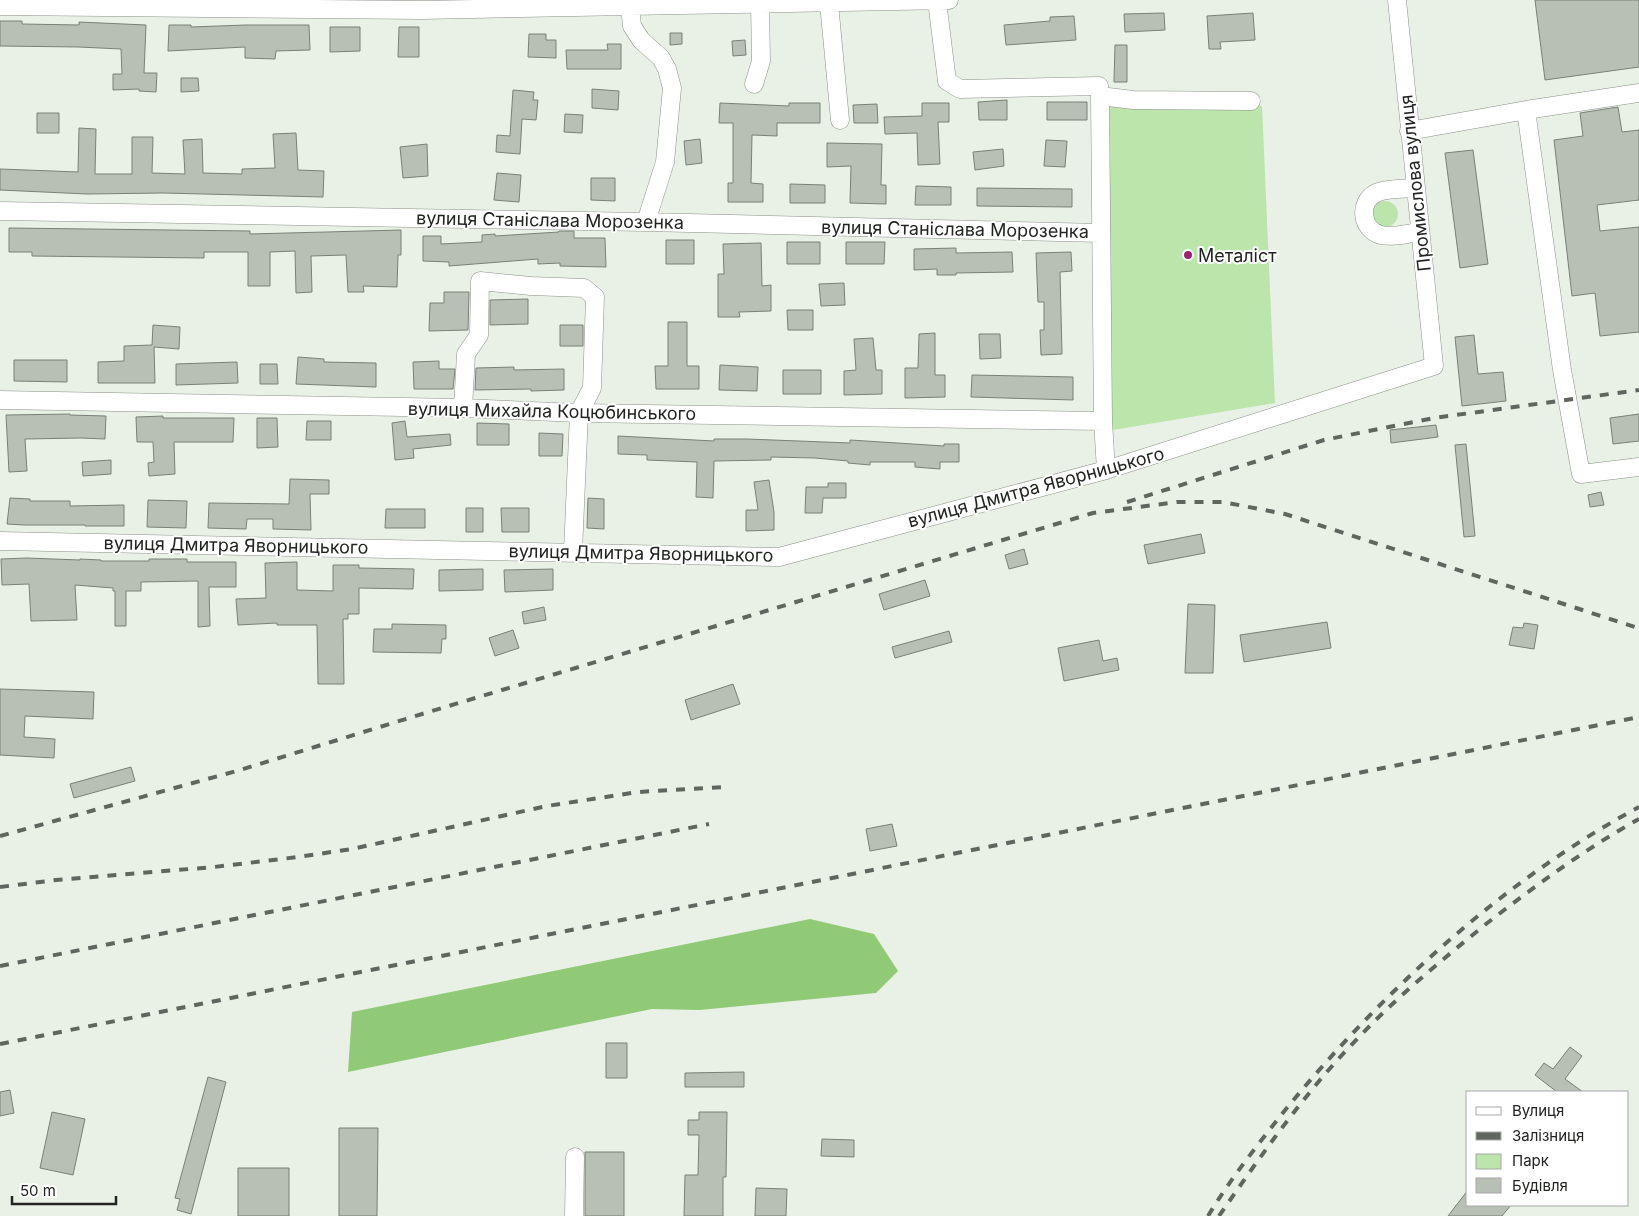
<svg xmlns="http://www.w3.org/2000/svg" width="1639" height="1216" viewBox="0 0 1639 1216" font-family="Inter,sans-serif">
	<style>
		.green { fill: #bbe5aa }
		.forest { fill: #90ca77 }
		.building { fill: #b8bfb5; stroke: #798077 }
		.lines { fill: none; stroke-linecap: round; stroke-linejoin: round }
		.minor-casing { stroke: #8a9187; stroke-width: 19 }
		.minor { stroke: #fff; stroke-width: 18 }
		.rail { stroke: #60655f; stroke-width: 4; stroke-dasharray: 9 9; stroke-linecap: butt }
		.poi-dot { fill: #a02173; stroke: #fff; stroke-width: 2 }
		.labels { text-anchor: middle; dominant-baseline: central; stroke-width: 4; stroke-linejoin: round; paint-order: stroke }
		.street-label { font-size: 18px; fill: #212420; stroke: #fff }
		.poi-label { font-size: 18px; fill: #212420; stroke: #fff; text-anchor: start }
	</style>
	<rect width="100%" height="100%" fill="#e9f1e6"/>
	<path class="green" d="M1108,103L1262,106L1275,403L1107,431Z
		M1372 214a13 13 0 1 1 26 0a13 13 0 1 1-26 0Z"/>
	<path class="forest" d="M810,919L874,934L898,971L876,993L700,1010L652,1009L348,1072L352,1012Z"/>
	<path class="building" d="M1535,0H1639V67L1545,80Z
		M1164,13L1165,30L1125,32L1124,14Z
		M1253,13L1255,40L1220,42L1221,49H1209L1207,16Z
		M1074,16L1076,40L1006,45L1004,25L1050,21V17Z
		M0,21H22V24L79,25V22L146,25L144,73H157L156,92L139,91V89L113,90V74H122L121,49L79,47L0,46Z
		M169,25H191V27L246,25H309L310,50L276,51L275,59L245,58V47L168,51Z
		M330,27H360V51L330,52Z
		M399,27H419V57H398Z
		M670,33H682V44L670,45Z
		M529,34H546V40H556V58L528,57Z
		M745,40L746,55L733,56L732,41Z
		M607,44H621V69H567L566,50H608Z
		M1115,45H1127V82H1114Z
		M181,78H198L199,91L181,92Z
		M592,89L619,91L618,110L592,108Z
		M513,90L534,92L533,100H538L536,120L522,119L520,154L496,152L497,135L510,136Z
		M1007,100V120H979L978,102Z
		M1047,102H1087V120H1047Z
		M720,103L789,106V103H820V123H777V136L752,135L751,183L763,184V202H728V183H733V123H719Z
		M922,103H949V122H938L940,164L918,165L917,133L885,134L884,117L922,116Z
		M877,104L878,123H854L853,105Z
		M1618,107L1622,132L1639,130V200L1597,205L1600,231L1639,227V332L1600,336L1595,293L1572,296L1554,140L1583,136L1580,113Z
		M37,113H59V133H37Z
		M565,114L583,115L582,133L564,132Z
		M79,128L96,129L95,174H132V137H153L152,173L185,174L183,140L202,139L203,173L242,174V169L275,168L273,134L296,133L298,170L324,171L323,197L163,193L87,194L0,190V169L78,172Z
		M700,139L702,163L686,165L684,141Z
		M1046,140L1067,141L1065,167L1044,166Z
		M827,143L882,144L881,185H886V204L850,203L851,166L827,167Z
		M427,144L428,176L403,178L400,147Z
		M1003,149L1004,166L975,170L973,152Z
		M1473,150L1488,264L1460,268L1445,153Z
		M497,173L521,175L519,202L494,200Z
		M591,178H615V201L591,200Z
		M790,184L825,185V203H790Z
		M916,186L951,187V205H915Z
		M977,188L1072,189V207L977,206Z
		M9,228L250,231V234L401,230V255H398L397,287L363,286L364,292H348L346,255L311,256L312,292L296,293L295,251L270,252V286H248V252H204V258L32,256V252H9Z
		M559,231H574V238H605L606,267L560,266V263L538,264V259L449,266V262L423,261V236H441V244L482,242V235L495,234V236L559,232Z
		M666,240H694V264H666Z
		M787,242H820V264H787Z
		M846,242H885L884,264H846Z
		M761,243L762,286L771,285V311L739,312L740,317H718V274H724L723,244Z
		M956,248V253L1012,252L1013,272L956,273V275H937V269L914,270V249Z
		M1071,252L1072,271L1060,272L1062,354L1041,355L1040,330H1044V302H1038L1036,253Z
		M844,283L845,305L821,306L819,284Z
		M444,292H469L468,330L429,331L430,303H444Z
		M528,299V324L490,325V300Z
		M787,310H813V330H788Z
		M668,322H687V366H699V389H656L655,366H668Z
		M153,325L180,327L179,349L154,347L155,383H98V362L124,361V346L152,345Z
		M560,325H583V346H560Z
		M935,333V375H945V397L905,398V368H918L919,334Z
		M979,334H1000L1001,358L980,359Z
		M1474,335L1478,374L1503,372L1506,401L1462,406L1455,337Z
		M873,338L876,370H882V394L844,395V371L856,370L854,339Z
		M298,357L324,359V362L376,363V387L296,384Z
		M14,360H67V382L14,381Z
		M439,361V369H455L453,389H414L413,362Z
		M237,362L238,383L176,385V364Z
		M260,364H277L278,384H260Z
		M720,365L758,367L757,391L719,390Z
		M514,367V370L564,369V390L531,391V389L475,390L476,368Z
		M783,370H821V394H783Z
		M972,375L1073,377V400L971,397Z
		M70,414V415L106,416L105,439L81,438L25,439L27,471L9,472L6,415Z
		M1639,414V441L1613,444L1610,418Z
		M163,416V418H234L233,442H174L175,474L149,476L148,463L154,462L153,442H137L136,417Z
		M257,418H277L278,447L257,448Z
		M307,421H331V440H306Z
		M405,421L407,437L450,434L451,445L413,449L414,458L395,460L392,423Z
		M477,423L509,424V445H477Z
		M1436,425L1438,437L1391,443L1390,430Z
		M539,433L563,434L562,456H539Z
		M618,436L714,441V439H747L850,443V440L944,446V444H959V462H940V469L915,467V462H870V465L848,463V461L815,458L771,457V460L714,461L713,498L696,497L697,462L647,460V455L618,454Z
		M1466,444L1475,536L1464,537L1455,445Z
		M111,460V474L83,476L82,462Z
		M290,479L329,480V494H310L311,530L273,529V519H247L246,529L208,528L209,503L289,504Z
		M769,480L774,512V530L746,531V510H758L754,482Z
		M828,483H846V498H823L822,513H805L806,487H828Z
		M1601,492L1604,505L1590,507L1588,495Z
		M10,498L30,499V501H70V506L124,505V526H85V525H24L7,524Z
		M588,498L604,499V529L587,528Z
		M148,500L187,501L186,528L147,527Z
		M466,508H483V532H466Z
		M501,508H529V532H502Z
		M386,509H425V528H385Z
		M1201,534L1205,553L1148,564L1144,545Z
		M1024,549L1028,564L1009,569L1005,555Z
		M27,558L80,560V559L101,560V561H149V559H187V562H236V587H209L210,626L198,627V581L141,582V591H126V626H115V591H113V588L75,585L77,620L31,621L29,584L2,585L1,559Z
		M297,562V590L333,591V565H359V568L414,569L413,589L359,588V614H348V619H343L344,684H318L317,625H277V623L238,625L236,599L266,598L265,563Z
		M483,569V590L439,591V570Z
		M553,569V590L505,592L504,570Z
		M925,580L930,596L884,610L879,594Z
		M1188,604L1215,605L1213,673H1185Z
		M544,607L546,620L524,624L522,612Z
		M1327,622L1331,648L1244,662L1240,635Z
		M1524,623L1538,625L1534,649L1509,645L1513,627L1523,628Z
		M392,624L446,625V639H442L441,653L373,652L374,629H392Z
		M513,630L519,648L495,656L489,638Z
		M949,631L952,642L895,658L892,647Z
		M1099,640L1103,661L1117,658L1119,670L1064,681L1058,648Z
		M733,684L740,704L691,720L685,700Z
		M0,689L94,692L93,719L25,716L24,737L55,739L54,758L0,755Z
		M131,767L135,781L74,798L70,784Z
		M892,824L897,846L870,851L866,829Z
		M606,1043H627V1078H606Z
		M1570,1047L1582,1056L1565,1079L1583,1092H1557L1535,1075L1544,1063L1553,1069Z
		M744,1072V1087H685V1073Z
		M208,1077L226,1082L191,1214L177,1210L180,1199L175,1198Z
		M10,1090L14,1113L0,1116V1092Z
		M52,1112L85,1119L73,1175L40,1168Z
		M699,1112H727L726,1177H723V1216H684L685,1175H698L699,1135H688V1120H699Z
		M339,1128H378L377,1216H339Z
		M822,1139L854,1140V1157L821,1156Z
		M585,1152H624V1216H585Z
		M238,1168H289V1216H238Z
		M756,1188L787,1189L786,1216H755Z
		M1468,1190V1205H1511L1502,1216H1448Z"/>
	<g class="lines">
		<g class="minor-casing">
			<path id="minor" d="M937,1L947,81L960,89L1099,86L1100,96
				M829,3L840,120
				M0,6L422,10L949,0
				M630,6L632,26L641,40L661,58L667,69L672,88L665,162L646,222
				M754,84L761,61L760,4
				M1526,110L1562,370L1581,474L1639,467
				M1409,131L1526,110L1639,93
				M1415,188C1404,189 1387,188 1376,193C1358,202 1361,230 1381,235C1393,238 1408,233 1420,232
				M0,211L646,222L1101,233
				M0,400L463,408L579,413L1103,421
				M463,408L466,354L479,335L480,281L531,286L584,288L595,297L592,388L579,413L573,552
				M1106,470L1103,421L1100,96L1133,100L1251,101
				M0,541L779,557L1106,470L1434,366L1397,0
				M574,1216L575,1157"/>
		</g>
		<use href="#minor" class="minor"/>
		<path class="rail" d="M1127,502L1324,440L1434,418L1639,390
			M0,836L240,770L422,714L1093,513L1177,502H1223L1285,514L1635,627
			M0,887L56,880L214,867L298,857L352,849L547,806L638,792L724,787
			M0,966L709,824
			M0,1044L1639,717
			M1208,1216C1231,1178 1259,1143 1286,1109C1382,992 1505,879 1639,807
			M1219,1216C1262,1154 1306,1091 1359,1037C1398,996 1442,960 1486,924C1535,886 1585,849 1639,819"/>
	</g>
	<circle class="poi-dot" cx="1188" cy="255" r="5"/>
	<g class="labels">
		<g class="street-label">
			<text transform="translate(1415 183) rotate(-96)">Промислова вулиця</text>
			<text transform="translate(550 220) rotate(1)">вулиця Станіслава Морозенка</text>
			<text transform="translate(955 229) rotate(1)">вулиця Станіслава Морозенка</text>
			<text transform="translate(552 411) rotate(1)">вулиця Михайла Коцюбинського</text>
			<text transform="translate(1036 487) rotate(-15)">вулиця Дмитра Яворницького</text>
			<text transform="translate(236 545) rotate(1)">вулиця Дмитра Яворницького</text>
			<text transform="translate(641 553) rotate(1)">вулиця Дмитра Яворницького</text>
		</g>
		<g class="poi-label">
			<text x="1198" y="255">Металіст</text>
		</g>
	</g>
	<rect x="1466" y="1091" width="162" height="115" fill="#ffffff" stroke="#a6a7a6"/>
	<rect x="1476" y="1107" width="25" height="8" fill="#ffffff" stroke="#a6a7a6"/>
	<text x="1512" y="1116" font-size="15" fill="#212420">Вулиця</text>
	<rect x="1476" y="1132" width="25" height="8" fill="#60655f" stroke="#a6a7a6"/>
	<text x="1512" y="1141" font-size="15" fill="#212420">Залізниця</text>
	<rect x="1476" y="1154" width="25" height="15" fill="#bbe5aa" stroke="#a6a7a6"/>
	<text x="1512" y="1166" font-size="15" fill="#212420">Парк</text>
	<rect x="1476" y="1178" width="25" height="15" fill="#b8bfb5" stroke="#a6a7a6"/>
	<text x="1512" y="1191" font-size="15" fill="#212420">Будівля</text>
	<path d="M12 1196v8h104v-8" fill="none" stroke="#212420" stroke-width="2.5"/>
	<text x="20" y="1196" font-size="15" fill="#212420" stroke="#ffffff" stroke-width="4" paint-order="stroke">50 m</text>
</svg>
